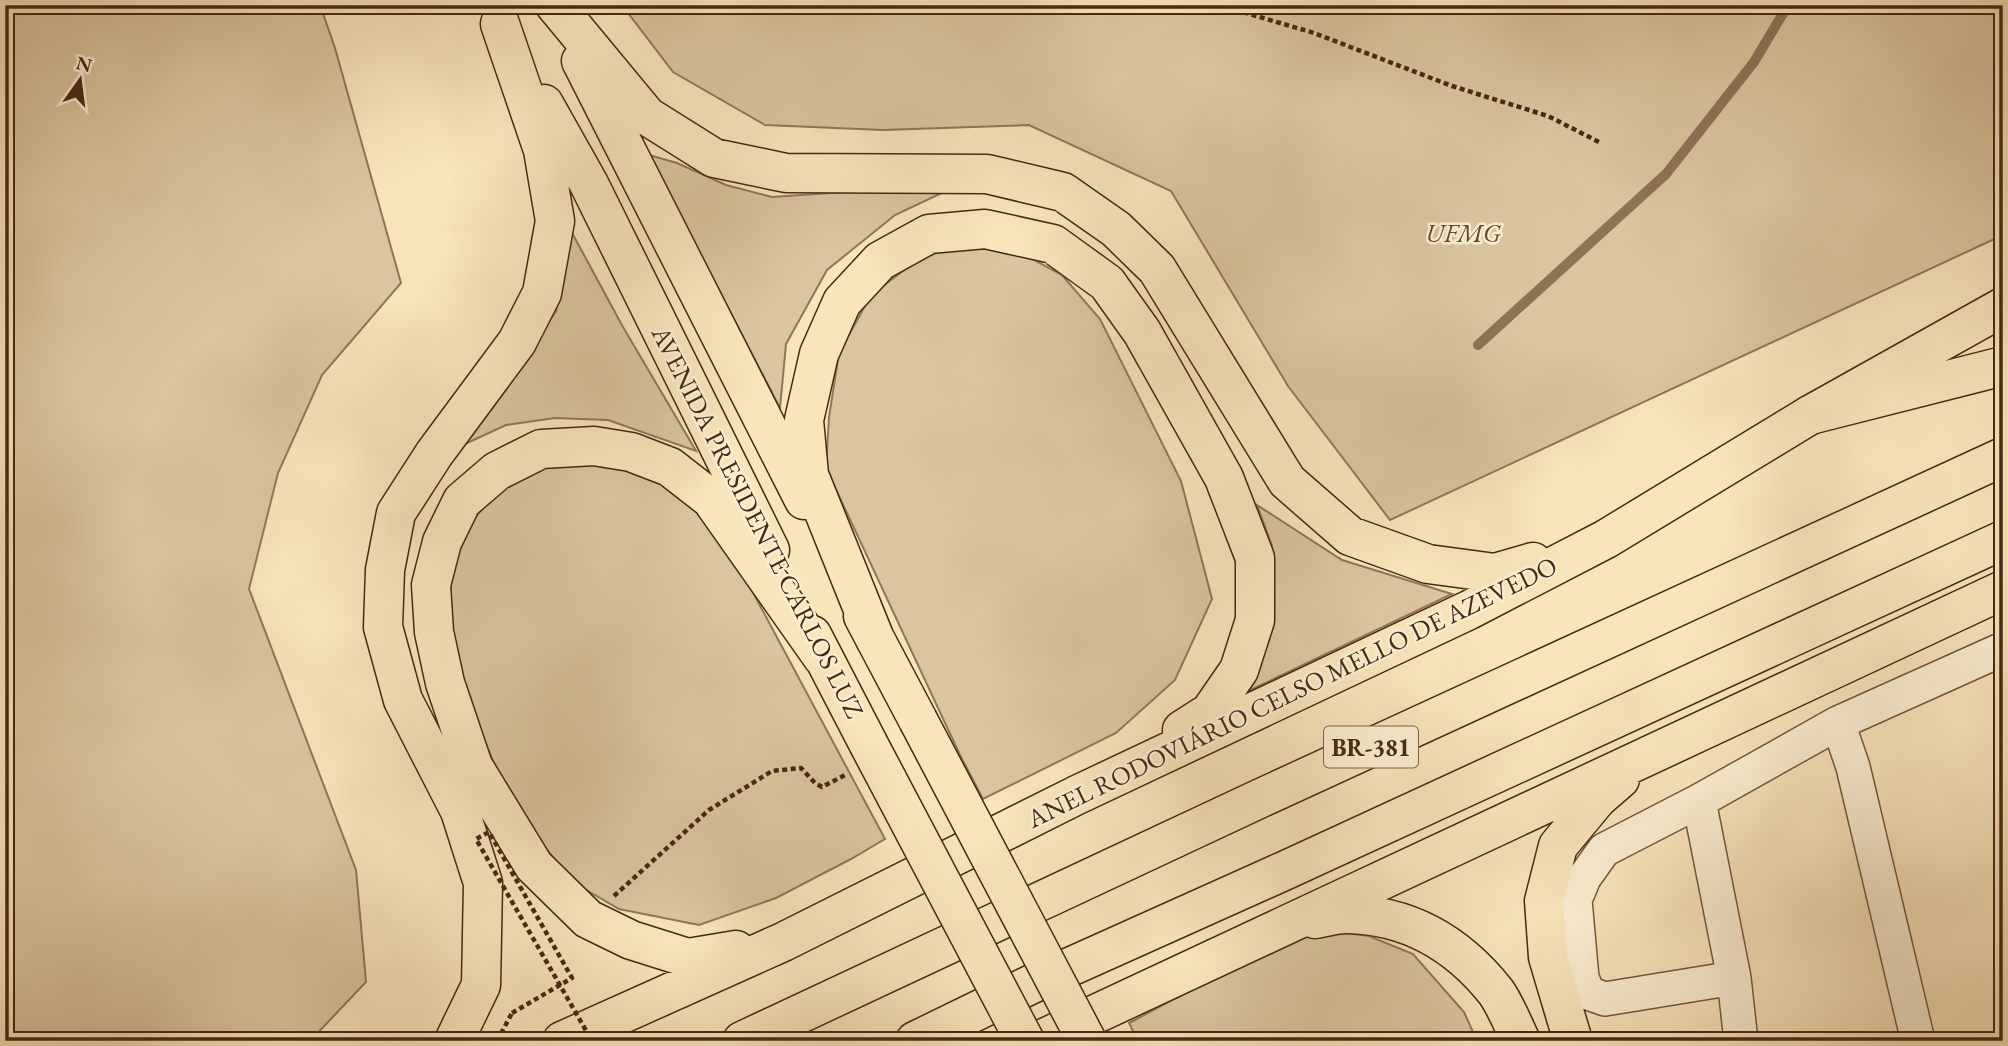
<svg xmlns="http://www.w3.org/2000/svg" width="2008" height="1046" viewBox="0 0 2008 1046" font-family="'EB Garamond',serif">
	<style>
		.green { fill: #dac59e; stroke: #907659; stroke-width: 2 }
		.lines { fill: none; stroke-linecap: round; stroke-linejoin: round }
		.stream { stroke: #8d7356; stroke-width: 10 }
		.minor-casing { stroke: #73573e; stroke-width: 36 }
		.major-casing { stroke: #472814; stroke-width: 41 }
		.highway-casing { stroke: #472814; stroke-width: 41 }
		.path { stroke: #472814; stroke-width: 4.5; stroke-dasharray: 5 3.5; stroke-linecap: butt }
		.minor { stroke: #faeed2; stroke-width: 33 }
		.major { stroke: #f8e5ba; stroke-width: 38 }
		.highway { stroke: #f8e5ba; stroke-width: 38 }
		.major-bridge-casing { stroke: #472814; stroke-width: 41; stroke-linecap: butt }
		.path-bridge { stroke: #472814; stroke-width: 4.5; stroke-dasharray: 5 3.5; stroke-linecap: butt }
		.major-bridge { stroke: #f8e5ba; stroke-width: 38 }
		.labels { text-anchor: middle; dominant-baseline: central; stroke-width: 5; stroke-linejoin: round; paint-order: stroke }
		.shield { fill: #faeed2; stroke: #7d634d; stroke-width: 2 }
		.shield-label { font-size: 24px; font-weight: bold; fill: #472814 }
		.park-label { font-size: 26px; font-style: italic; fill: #644730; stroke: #faeed2 }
		.street-label { font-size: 26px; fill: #472814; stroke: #faeed2 }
	</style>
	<rect width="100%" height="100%" fill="#f8e5ba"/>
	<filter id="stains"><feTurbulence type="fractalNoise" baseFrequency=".00286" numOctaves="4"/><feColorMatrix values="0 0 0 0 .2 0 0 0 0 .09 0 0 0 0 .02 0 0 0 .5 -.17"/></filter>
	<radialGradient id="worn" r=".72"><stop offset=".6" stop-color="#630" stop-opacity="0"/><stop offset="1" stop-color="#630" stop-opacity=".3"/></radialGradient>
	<path class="green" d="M5,5H320L335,48L401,283L322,375L278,473L249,589L356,870L366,982L310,1041H5Z
		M622,5H2003V235L1390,520L1288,386L1171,191L1029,125L883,130L765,125L673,72Z
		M649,155L677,163L726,185L772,197L861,191L950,189L895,215L827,270L786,344L780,408Z
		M571,231L623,327L696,451L608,420L555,418L506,425L463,445L517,370L556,311Z
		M966,243L1016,250L1062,275L1100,319L1181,481L1212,599L1175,680L1116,733L983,799L960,755L826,468L829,417L839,353L871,295L919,259Z
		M604,460L653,474L700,513L743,574L885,839L851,859L776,898L699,925L619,909L571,881L539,839L501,780L468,701L451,623V575L467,527L499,489L544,462Z
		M1257,505L1342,560L1452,594L1240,695L1274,595L1272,546Z
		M1324,930L1369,936L1413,954L1464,1012L1477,1041H1138L1129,1023L1268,949Z"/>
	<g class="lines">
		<path class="stream" d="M1478,345L1666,174L1754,62L1788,5"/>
		<g class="minor-casing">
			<path id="minor" d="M1699,801L1734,978L1741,1041
				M1734,978L1605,999L1588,993L1582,978L1575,900L1584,878L1604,850L1699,801L1838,723
				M1918,1041L1853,767L1838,723L2003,649"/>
		</g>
		<g class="major-casing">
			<path id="major" d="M555,5L647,116L714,158L786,173L987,174L1063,192L1116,229L1157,269L1287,481L1350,536L1428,564L1495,573L1533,562
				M581,61L804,500
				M544,104L589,184L770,550
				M863,616L918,720
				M812,635L868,743
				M875,639L809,475L804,420L819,354L842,302L880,261L929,234L985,229L1053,244L1107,283L1142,332L1224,478L1255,558V620L1239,670L1210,712L1182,730
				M1315,919C1325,917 1337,914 1347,914C1409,915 1458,944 1496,992C1506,1006 1513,1025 1521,1041
				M736,950L688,958L631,940L588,919L534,866L473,766L445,683L434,632L431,585L442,542L462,501L497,471L541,449L594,446L631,452L670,467L711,499L823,658
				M454,1041L481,985L483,883L460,811L403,700L383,627L385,570L396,513L434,454L517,342L542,293L555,221L543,150L500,24
				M562,1041L783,942L1077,795L1469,610L1606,539L1810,415L2003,307
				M1038,1041L2003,590
				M1573,1041L1548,957L1544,901L1558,846L1597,799L1620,779"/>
		</g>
		<g class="highway-casing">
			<path id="highway" d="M1810,415L2003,366
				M742,1041L1261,798L2003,457
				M915,1041L1032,984L1286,870L2003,540"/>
		</g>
		<path class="path" d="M1219,5L1314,33L1452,86L1548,116L1599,142
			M614,896L709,810L772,771L801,768L815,783L822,787L845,775
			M497,1041L512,1013"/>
		<use href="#minor" class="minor"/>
		<use href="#major" class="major"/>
		<use href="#highway" class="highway"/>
		<g class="major-bridge-casing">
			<path id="major-bridge" d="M918,720L1087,1041
				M868,743L1025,1041"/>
		</g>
		<path class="path-bridge" d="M512,1013L572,978L489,832L476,839L592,1041"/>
		<use href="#major-bridge" class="major-bridge"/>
	</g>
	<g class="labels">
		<rect class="shield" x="1324" y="726.5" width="94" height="41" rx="5"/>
		<g class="shield-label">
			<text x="1371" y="747">BR-381</text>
		</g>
		<g class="park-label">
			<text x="1463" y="233">UFMG</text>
		</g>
		<g class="street-label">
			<text transform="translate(758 522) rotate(63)">AVENIDA PRESIDENTE CARLOS LUZ</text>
			<text transform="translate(1292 692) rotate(-26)">ANEL RODOVIÁRIO CELSO MELLO DE AZEVEDO</text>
		</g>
	</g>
	<rect width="2008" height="1046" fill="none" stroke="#f8e5ba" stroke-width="28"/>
	<rect x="7" y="7" width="1994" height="1032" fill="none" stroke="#472814" stroke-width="3.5"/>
	<rect x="14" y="14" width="1980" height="1018" fill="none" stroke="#472814" stroke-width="2"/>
	<g transform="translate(80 80) rotate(14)" stroke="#faeed2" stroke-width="5" paint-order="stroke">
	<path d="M0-5L12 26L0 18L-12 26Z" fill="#472814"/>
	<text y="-10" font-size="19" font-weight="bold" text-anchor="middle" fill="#472814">N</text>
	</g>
	<rect width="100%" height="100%" filter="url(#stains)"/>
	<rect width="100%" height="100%" fill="url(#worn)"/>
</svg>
